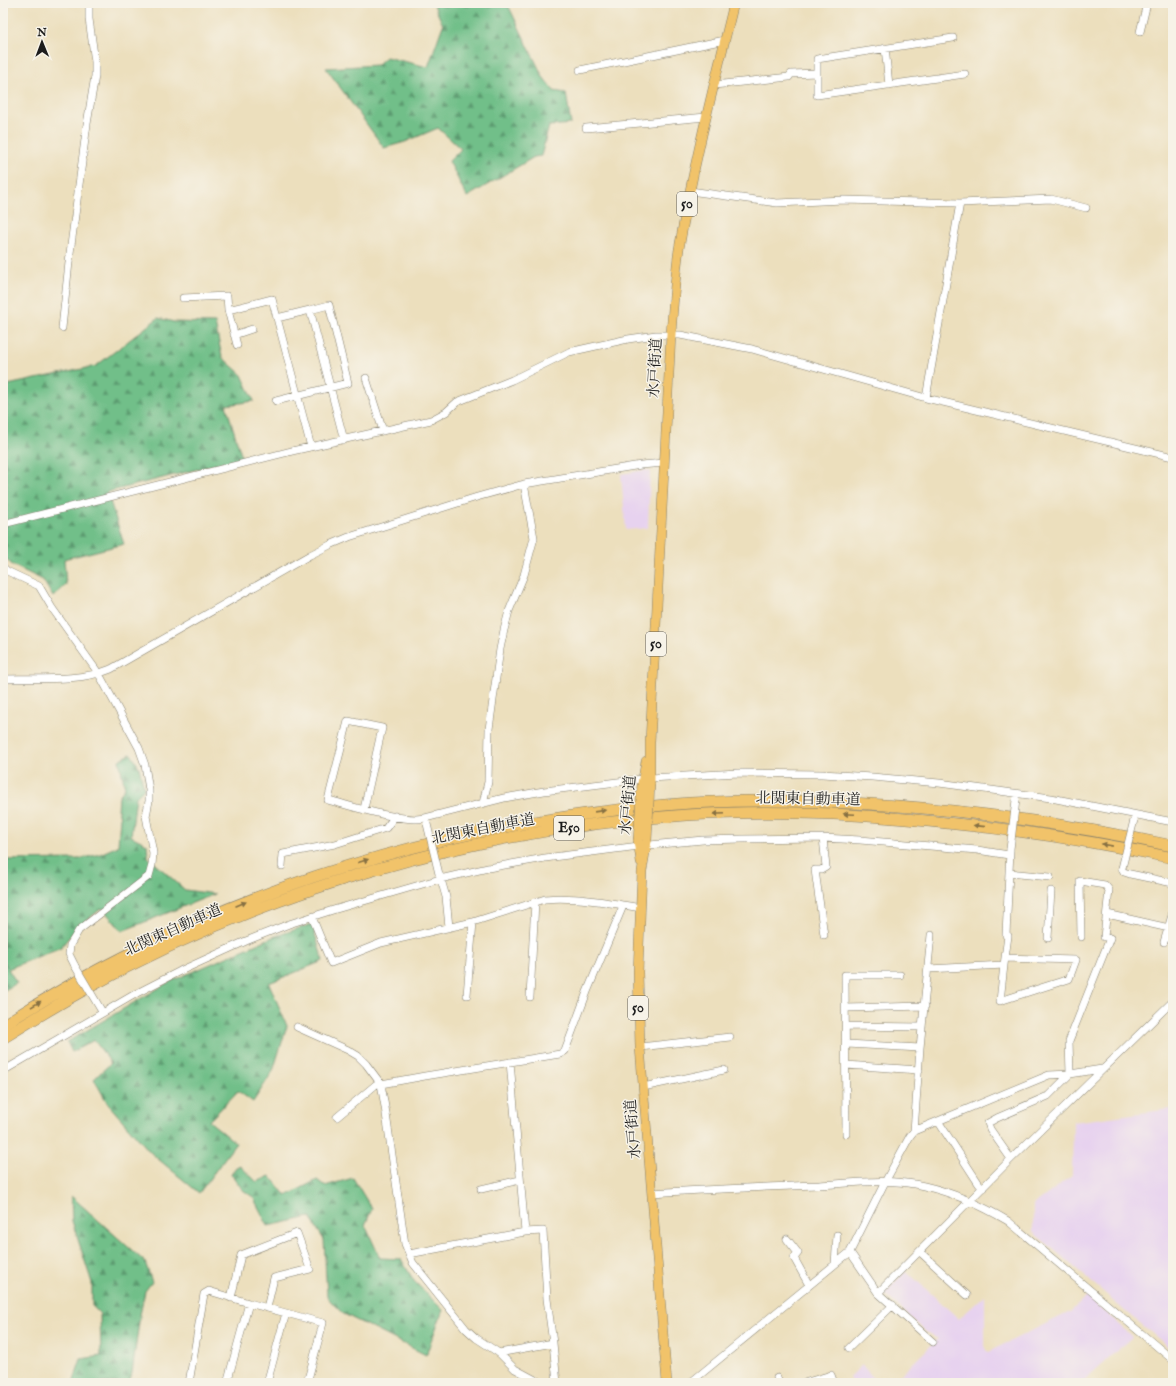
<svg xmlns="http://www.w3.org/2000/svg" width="1176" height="1386" viewBox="0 0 1176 1386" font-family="'IM FELL English','Noto Serif JP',serif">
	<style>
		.built { fill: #e7d2ef }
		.forest { fill: url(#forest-firs); stroke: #466e52 }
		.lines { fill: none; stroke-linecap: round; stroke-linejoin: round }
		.minor-casing { stroke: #847e6c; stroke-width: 8 }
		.major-casing { stroke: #847e6c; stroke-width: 10 }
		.highway-casing { stroke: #847e6c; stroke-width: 12 }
		.minor { stroke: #fff; stroke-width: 7 }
		.major { stroke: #f1c36a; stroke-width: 9 }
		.highway { stroke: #f1c36a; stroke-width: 11 }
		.minor-bridge-casing { stroke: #847e6c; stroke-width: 8; stroke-linecap: butt }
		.major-bridge-casing { stroke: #847e6c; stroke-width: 10; stroke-linecap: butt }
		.minor-bridge { stroke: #fff; stroke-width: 7 }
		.major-bridge { stroke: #f1c36a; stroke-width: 9 }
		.oneway { fill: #867043 }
		.labels { text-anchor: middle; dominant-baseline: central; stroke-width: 3; stroke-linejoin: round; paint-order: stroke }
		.shield { fill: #f7f3e8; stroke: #5e5c59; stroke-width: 1 }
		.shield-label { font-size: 14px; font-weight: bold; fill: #1c1c1c }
		.street-label { font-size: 15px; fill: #1c1c1c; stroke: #f7f3e8 }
	</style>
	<defs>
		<pattern id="forest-firs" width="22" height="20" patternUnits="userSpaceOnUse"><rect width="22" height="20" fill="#71bf89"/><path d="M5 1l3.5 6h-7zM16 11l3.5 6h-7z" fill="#5c9a6f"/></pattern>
	</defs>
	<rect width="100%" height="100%" fill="#f7f3e8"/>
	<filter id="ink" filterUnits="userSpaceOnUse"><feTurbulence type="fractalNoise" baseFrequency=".025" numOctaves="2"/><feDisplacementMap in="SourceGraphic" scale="8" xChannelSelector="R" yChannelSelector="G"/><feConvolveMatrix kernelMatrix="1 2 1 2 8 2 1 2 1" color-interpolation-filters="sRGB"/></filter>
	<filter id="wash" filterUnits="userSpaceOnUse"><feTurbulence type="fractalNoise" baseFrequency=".012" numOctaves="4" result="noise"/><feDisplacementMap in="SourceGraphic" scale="16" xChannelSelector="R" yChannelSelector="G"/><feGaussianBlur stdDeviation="0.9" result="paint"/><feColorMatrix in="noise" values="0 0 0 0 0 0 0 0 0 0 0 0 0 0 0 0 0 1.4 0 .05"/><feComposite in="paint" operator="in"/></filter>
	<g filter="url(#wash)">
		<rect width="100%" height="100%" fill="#ecdfbd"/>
		<path class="built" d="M645,470L650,471L648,528L626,530L621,474Z
			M1171,1109L1172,1111L1173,1134V1351L1033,1232V1205L1072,1176L1073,1122Z
			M906,1271L959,1319L985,1295V1349L988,1352L1070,1312L1088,1296L1132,1337L1081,1383H892L938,1339L926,1332L884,1293Z
			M862,1365L878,1383H852L850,1377Z"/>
		<path class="forest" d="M433,3H497L509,7L543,77L554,91L566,93L571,124L549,126L541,156L534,157L467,197L449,161L461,149L438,128L405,142L384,148L326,68L377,65L386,57L428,67L443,25Z
			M158,318L174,322L215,323L222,357L242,375L254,401L226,405L242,458L107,492L124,544L64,559L66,585L53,597L43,580L12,565L3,555V386L96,366Z
			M131,754L139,767L144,789L136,797L131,836L147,844L148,857L185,890L215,894L122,931L102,908L77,928L61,947L8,969L17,983L3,991V860L80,859L100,854L118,846L120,817L118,811L119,796L125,788L119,760Z
			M312,924L323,961L269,983L287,1026L273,1071L253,1102L238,1091L209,1121L236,1143L199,1193L151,1153L108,1104L94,1079L111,1063L94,1040L72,1052L67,1042L169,982L273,937Z
			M239,1165L257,1182L270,1176L286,1196L317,1180L325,1186L353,1178L372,1209L365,1225L380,1258L401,1259L414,1281L443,1310L426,1355L342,1313L327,1297L324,1240L310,1217L268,1226L253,1197L243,1190L231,1174Z
			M71,1196L145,1262L152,1282L145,1291L140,1315L132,1373L129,1383H73L81,1359L101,1356L100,1314L92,1306V1283L72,1221Z"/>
	</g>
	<g filter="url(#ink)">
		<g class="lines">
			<g class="minor-casing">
				<path id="minor" d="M1140,32L1147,3
					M885,48L889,85
					M580,70L725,40
					M817,73V95L965,74
					M714,85L789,77L791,74L817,73V59L953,38
					M586,128L706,117
					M690,191L777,203L844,200L960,203L1051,199L1086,208
					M183,298L227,296L228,310L237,345
					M228,310L272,299L311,447
					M277,318L310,310L344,440
					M62,328L70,253L87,124L95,76V62L89,19V3
					M234,335L252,329
					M366,378L383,431
					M926,398L960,203
					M276,401L348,383L329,305L310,310
					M3,524L292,451L431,420L446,412L457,402L512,380L569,352L628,339L656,335H680L752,349L926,398L1173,457
					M3,567L7,571L39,586L52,608L99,674L139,748L145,765L149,790V801L146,816L153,853L152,865L149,876L79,930L70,945L69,954L75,966
					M3,679C36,678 80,682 111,669L310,555L330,545L349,537L477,497L524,484L641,465L664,463
					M483,803L488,782L489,729L500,649L504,630L509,611L524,575L534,538L524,484
					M364,809L382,728L348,721L328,800C352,806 404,823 425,818L504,798L544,791L650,778L738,773L822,774L872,777L939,783L1051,798L1173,822
					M823,838L826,867L821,870H815L824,935
					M282,866L283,854L335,844L386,828L395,816
					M1122,868L1124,872L1130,874L1173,883
					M1009,873L1050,877
					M440,876L446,897L449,927
					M1107,914L1169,928
					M312,917L331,963L381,943L473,922L545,899C574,896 612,903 641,908
					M1006,935L1010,851
					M1081,937L1080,881L1105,885L1109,890L1104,937
					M1048,938L1051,891
					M1164,942L1173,912
					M1004,965L1000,1001L1069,979L1076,960L1005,958
					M928,969L1004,965L1008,936
					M467,995L473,922
					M530,997L535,902
					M846,1008L925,1006
					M846,1026L922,1027
					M297,1027L348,1050L358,1056L366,1064L381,1084L385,1107L405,1244L413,1263L466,1329L476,1338L499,1353L515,1369L541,1383
					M847,1044L920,1048
					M640,1047L730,1037
					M510,1062L525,1232
					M846,1065L919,1070
					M3,1071L137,993L180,971L246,941L289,924L333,910L440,879L488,868L545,858L639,846L703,840L742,839L823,838L860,840L977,850L1009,855
					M381,1084L425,1076L560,1054L565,1051L587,992L623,906
					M643,1087L724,1070
					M337,1117L379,1082
					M938,1121L979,1184L983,1188
					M914,1131L920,1048L931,935
					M846,1134L845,975H900
					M1011,1159L990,1129L988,1123L997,1118L1048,1096L1070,1074L1069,1041L1110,938
					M481,1189L520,1180
					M652,1193C707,1189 763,1187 819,1185C853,1183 890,1178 924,1186C955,1193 981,1205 1008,1221L1173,1360
					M787,1239L798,1253L794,1258L809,1285
					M850,1252L878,1293L1011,1159L1173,1001
					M920,1252L967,1295
					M409,1254L525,1232L543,1231L547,1299L553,1343L557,1383
					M835,1264L837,1235
					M878,1293L933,1342
					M231,1298L241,1255L297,1233L310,1269L274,1278L267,1308
					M849,1348L893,1305
					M499,1353L553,1343
					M777,1378L779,1383
					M189,1383L204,1294L209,1291L249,1303L323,1323L307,1383
					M227,1383L249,1303
					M267,1383L286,1313
					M690,1383L850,1252L885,1182L910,1136L914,1131L1049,1075L1070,1074L1102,1069
					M804,1383L831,1375L834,1383"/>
			</g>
			<g class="major-casing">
				<path id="major" d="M642,784L646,761
					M650,784V742L671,334C673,306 675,278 679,249C693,166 714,85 734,3
					M638,840L641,862
					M647,841L642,871L638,972L640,1047L667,1383"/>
			</g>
			<g class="highway-casing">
				<path id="highway" d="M3,1025C177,915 369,845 572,816C632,807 694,801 755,801C895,800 1036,817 1173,846
					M3,1038C29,1022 55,1006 82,991C267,888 476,829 687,815C777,809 867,814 956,824C1029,831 1101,843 1173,858"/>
			</g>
			<use href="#minor" class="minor"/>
			<use href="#major" class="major"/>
			<use href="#highway" class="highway"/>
			<g class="minor-bridge-casing">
				<path id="minor-bridge" d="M427,824L439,874
					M1010,849L1016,800
					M1122,868L1134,820
					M75,966L101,1010"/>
			</g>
			<g class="major-bridge-casing">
				<path id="major-bridge" d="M638,840L642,784
					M647,841L650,784"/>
			</g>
			<use href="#minor-bridge" class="minor-bridge"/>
			<use href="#major-bridge" class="major-bridge"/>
		</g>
		<defs><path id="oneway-solid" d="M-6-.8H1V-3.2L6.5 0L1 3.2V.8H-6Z"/></defs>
		<g class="oneway">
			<use href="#oneway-solid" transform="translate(600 811) rotate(-8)"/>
			<use href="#oneway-solid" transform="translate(719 814) rotate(178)"/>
			<use href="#oneway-solid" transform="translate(849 814) rotate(-178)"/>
			<use href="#oneway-solid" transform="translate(979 826) rotate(-174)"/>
			<use href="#oneway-solid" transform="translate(1107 845) rotate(-169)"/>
			<use href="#oneway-solid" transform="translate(363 861) rotate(-17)"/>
			<use href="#oneway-solid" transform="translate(241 904) rotate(-23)"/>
			<use href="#oneway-solid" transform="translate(36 1004) rotate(-31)"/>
		</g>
	</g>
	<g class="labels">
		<g class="shield">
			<rect x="677" y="192" width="20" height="24" rx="3"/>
			<rect x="646" y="632" width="20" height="24" rx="3"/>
			<rect x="554" y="816" width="30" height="24" rx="3"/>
			<rect x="628" y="996" width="20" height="24" rx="3"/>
		</g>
		<g class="shield-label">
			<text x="687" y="204">50</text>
			<text x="656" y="644">50</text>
			<text x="569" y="828">E50</text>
			<text x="638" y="1008">50</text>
		</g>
		<g class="street-label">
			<text transform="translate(655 368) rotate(-87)">水戸街道</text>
			<text transform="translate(808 799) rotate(1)">北関東自動車道</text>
			<text transform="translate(628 805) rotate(-85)">水戸街道</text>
			<text transform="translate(483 829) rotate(-11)">北関東自動車道</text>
			<text transform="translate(173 930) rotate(-24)">北関東自動車道</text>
			<text transform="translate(633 1129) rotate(-95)">水戸街道</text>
		</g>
	</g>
	<rect width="1176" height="1386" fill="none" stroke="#f7f3e8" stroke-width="16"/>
	<g transform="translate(42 42) rotate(359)" stroke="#f7f3e8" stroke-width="3" paint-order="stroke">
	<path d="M0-3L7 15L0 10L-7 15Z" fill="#1c1c1c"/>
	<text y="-6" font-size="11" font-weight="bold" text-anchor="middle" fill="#1c1c1c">N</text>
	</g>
</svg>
